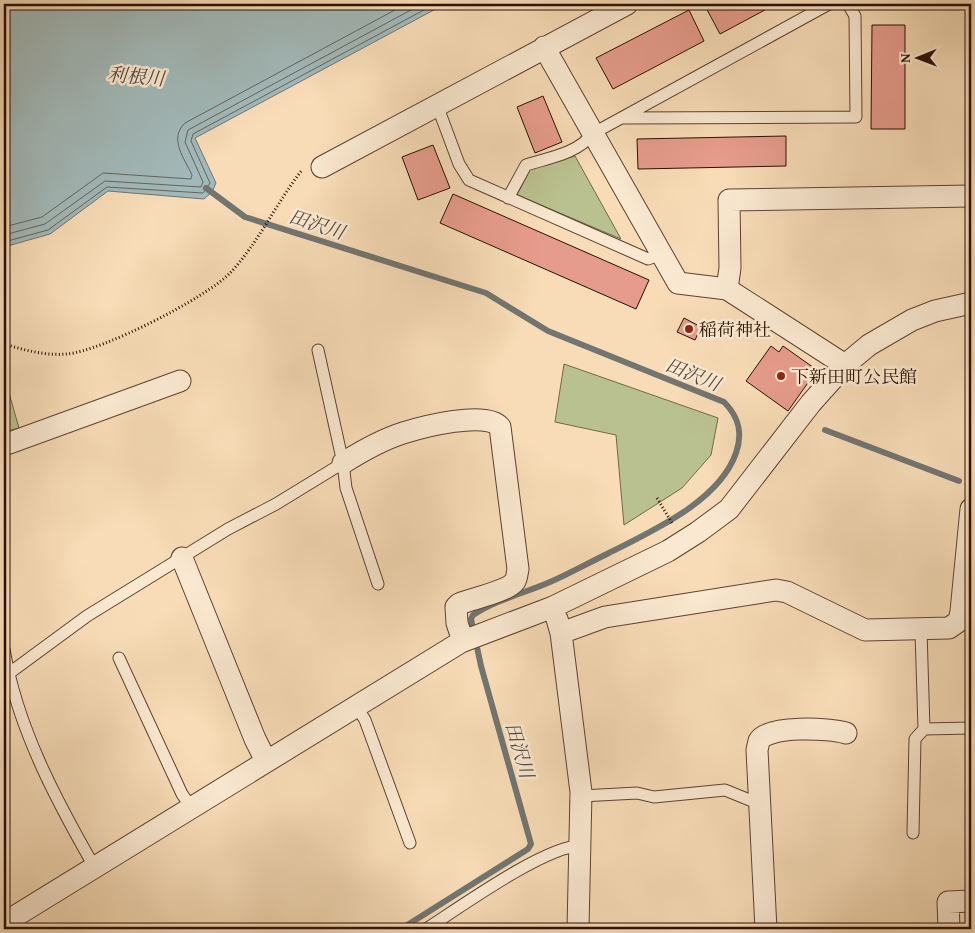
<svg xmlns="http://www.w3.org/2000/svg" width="975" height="933" viewBox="0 0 975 933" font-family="'Gentium Book Plus','Noto Serif JP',serif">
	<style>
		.green { fill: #bac190; stroke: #72684a }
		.water { fill: #a2b9b9; stroke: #727570 }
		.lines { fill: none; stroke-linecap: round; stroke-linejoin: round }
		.shore { stroke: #66645e; stroke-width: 1 }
		.stream { stroke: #727570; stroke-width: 6 }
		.building { fill: #e69c8c; stroke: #2a0f03 }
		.lane-casing { stroke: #5d4230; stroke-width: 13 }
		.street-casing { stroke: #5d4230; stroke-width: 23 }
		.path { stroke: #2a0f03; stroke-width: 3; stroke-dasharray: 1 2.5; stroke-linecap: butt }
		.lane { stroke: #fae8d0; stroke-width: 11 }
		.street { stroke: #fae8d0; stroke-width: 21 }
		.poi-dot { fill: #8f2418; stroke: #fae8d0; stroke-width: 2 }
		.labels { text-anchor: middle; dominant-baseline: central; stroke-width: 5; stroke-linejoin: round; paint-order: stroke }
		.poi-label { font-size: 18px; fill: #2a0f03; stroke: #fae8d0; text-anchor: start }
		.water-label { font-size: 19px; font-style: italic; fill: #544a43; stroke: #fae8d0 }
	</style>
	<rect width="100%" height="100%" fill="#f7dcb7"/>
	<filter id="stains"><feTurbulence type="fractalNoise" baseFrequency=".004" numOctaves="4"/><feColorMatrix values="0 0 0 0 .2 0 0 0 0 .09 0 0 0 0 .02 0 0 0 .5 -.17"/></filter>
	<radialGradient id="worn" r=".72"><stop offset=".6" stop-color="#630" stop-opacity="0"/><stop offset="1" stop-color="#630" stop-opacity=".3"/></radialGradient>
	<path class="green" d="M575,156L621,239L517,195L531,168Z
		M564,364L718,418L711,455L682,488L624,525L616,435L555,422Z
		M5,379L19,428L4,432V380Z"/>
	<path class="water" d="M4,4H445L195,138L216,183L212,192L204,199L108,191L50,234L4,247Z"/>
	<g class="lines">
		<path class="shore" d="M4,227L42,217L103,173L191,179L192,175C185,159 168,139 185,123L406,4
			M4,235L45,224L105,181L201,187L203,182L185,142L188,130L422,4
			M4,242L48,230L107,187L203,193L210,183L191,141L193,134L435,4"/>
		<path class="stream" d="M206,188L245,217L486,293L548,331L724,402C739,417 743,433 736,453C719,502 650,532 607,554C588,563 569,574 550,582C525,593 495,600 473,615L471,619L481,666L531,844L528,849L401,929
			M825,430L959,481"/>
	</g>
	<path class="building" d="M704,4H776L720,34Z
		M689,10L704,41L613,89L596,58Z
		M872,25H905V129H871Z
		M543,96L562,142L535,153L517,107Z
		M786,136V166L638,169L637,139Z
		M433,145L450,188L418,200L402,157Z
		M453,194L649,280L636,309L440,223Z
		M684,318L701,327L695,340L677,332Z
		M771,346L779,352L783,346L817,370L788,411L746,381Z"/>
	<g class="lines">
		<g class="lane-casing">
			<path id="lane" d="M437,105L459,164L469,180L648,259L661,254
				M622,118L856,117L855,16L848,4
				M508,198L526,165C548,158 579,153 592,134L829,4
				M318,350L343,463L346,488L378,584
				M4,649C17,727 56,800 95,868
				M119,658L182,794L191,807
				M4,677L87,616L228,529L276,504L343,463
				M356,706L365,720L410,843
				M924,729L971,728
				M581,796L637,793L654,797L725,790L752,801L760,800
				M913,833L915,739L924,729L921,631
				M426,929C459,908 545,846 580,846"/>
		</g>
		<g class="street-casing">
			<path id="street" d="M544,47L678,283L727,289L845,365
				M322,167L627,4
				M727,289L730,268L729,200L971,196
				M4,445L180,381
				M343,463C362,451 381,440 403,433C422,427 487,410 500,427L518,569C517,573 517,578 515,581C509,591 471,599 459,604L456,607L457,623L463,641
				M182,558L255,739L266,761
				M557,619L561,633L581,792L578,929
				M561,633L605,617L776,590L787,592L865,630L949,628L959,621L961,611L971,509
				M4,923L461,642L553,607L668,551L698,532L729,509L811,403L845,365L869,345L912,320L935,311L971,303
				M766,929L757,750L759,741C767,725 830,728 846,733
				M949,929L948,902L971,901"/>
		</g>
		<path class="path" d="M869,9L880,4
			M4,344C24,350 46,356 67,354C102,351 206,298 230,273C257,245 277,202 302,170
			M657,498L672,523"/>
		<use href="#lane" class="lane"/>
		<use href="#street" class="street"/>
	</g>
	<g class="poi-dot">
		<circle cx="689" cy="329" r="5"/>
		<circle cx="781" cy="376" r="5"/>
	</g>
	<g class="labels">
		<g class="poi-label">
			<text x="699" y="329">稲荷神社</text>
			<text x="791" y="376">下新田町公民館</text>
		</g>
		<g class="water-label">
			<text transform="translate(136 76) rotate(5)">利根川</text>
			<text transform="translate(317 224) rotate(18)">田沢川</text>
			<text transform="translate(693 374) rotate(22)">田沢川</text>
			<text transform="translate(520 750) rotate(74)">田沢川</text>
		</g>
	</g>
	<rect width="975" height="933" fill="none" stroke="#f7dcb7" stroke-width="20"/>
	<rect x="5" y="5" width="965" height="923" fill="none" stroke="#2a0f03" stroke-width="2.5"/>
	<rect x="10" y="10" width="955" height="913" fill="none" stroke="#2a0f03"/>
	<g transform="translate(918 58) rotate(269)" stroke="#fae8d0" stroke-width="4" paint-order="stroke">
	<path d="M0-4L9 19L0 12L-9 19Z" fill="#2a0f03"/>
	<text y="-8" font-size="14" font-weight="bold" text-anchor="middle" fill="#2a0f03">N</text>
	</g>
	<rect width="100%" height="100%" filter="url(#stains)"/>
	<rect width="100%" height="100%" fill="url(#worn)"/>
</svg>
